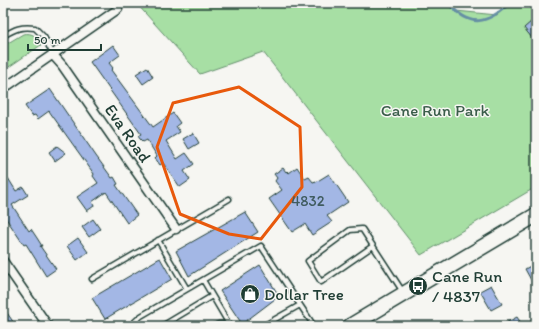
<svg xmlns="http://www.w3.org/2000/svg" width="539" height="329" viewBox="0 0 539 329" font-family="Itim,sans-serif">
	<style>
		.green { fill: #a7dfa4; stroke: #638e6c }
		.lines { fill: none; stroke-linecap: round; stroke-linejoin: round }
		.stream { stroke: #658fa4; stroke-width: 3 }
		.building { fill: #a3b7e5; stroke: #1f3d34 }
		.lane-casing { stroke: #1f3d34; stroke-width: 7 }
		.street-casing { stroke: #1f3d34; stroke-width: 11 }
		.highway-casing { stroke: #1f3d34; stroke-width: 17 }
		.lane { stroke: #f6f6f2; stroke-width: 4 }
		.street { stroke: #f6f6f2; stroke-width: 8 }
		.highway { stroke: #f6f6f2; stroke-width: 14 }
		.marked { fill: none; stroke: #e8590c; stroke-width: 3; stroke-linejoin: round }
		.labels { text-anchor: middle; dominant-baseline: central; stroke-width: 3; stroke-linejoin: round; paint-order: stroke }
		.number-label { font-size: 15px; fill: #405c60 }
		.park-label { font-size: 17px; fill: #3a5d4a; stroke: #f6f6f2 }
		.street-label { font-size: 17px; fill: #1f3d34; stroke: #f6f6f2 }
		.poi-label { font-size: 17px; fill: #1f3d34; stroke: #f6f6f2; text-anchor: start }
	</style>
	<rect width="100%" height="100%" fill="#f6f6f2"/>
	<filter id="ink" filterUnits="userSpaceOnUse"><feTurbulence type="fractalNoise" baseFrequency=".025" numOctaves="2"/><feDisplacementMap in="SourceGraphic" scale="8" xChannelSelector="R" yChannelSelector="G"/><feConvolveMatrix kernelMatrix="1 2 1 2 8 2 1 2 1" color-interpolation-filters="sRGB"/></filter>
	<g filter="url(#ink)">
		<path class="green" d="M136,3H448L456,11L497,15L510,3H536V187L421,255L263,52L200,74Z
			M23,34C33,32 37,37 41,45L3,71V46Z"/>
		<g class="lines">
			<path class="stream" d="M448,3C471,29 487,24 510,3"/>
		</g>
		<path class="building" d="M532,21L536,26V43L524,28Z
			M113,45L120,55L109,63L113,68L111,70L153,127L173,113L180,123L176,126L180,132L166,141L177,159L186,153L194,164L184,171L190,180L180,187L163,163L160,165L155,158L157,156L147,140L143,142L140,139L138,136L141,134L90,62Z
			M147,67L153,77L143,84L136,74Z
			M50,89L96,156L112,178L114,177L118,184L116,185L137,215L127,223L106,192L92,202L94,206L87,211L77,197L98,183L93,176L94,174L49,111L38,119L35,115L32,116L25,106Z
			M193,133L199,143L189,149L183,139Z
			M57,146L66,153L55,161L49,152Z
			M297,167L305,179L309,177L313,182L316,181V182L329,174L348,202L327,216L332,222L312,235L305,224L292,232L269,199L282,190L275,181L277,178L274,174L283,168L286,172L287,171L289,173Z
			M8,178L16,191L23,187L28,195L12,205L29,231L31,229L37,238L42,246H40L56,269L46,276L26,244L24,245L3,214V182Z
			M245,212L258,232L189,276L176,251Z
			M93,219L100,229L89,237L82,227Z
			M78,238L88,252L77,260L67,246Z
			M160,258L172,279L105,319L92,298Z
			M536,263V277L531,280L525,269Z
			M260,265L279,296L242,324L220,291Z
			M491,285L502,304L491,310L480,291Z
			M3,307L16,326H3Z
			M517,317L523,326H500Z"/>
		<g class="lines">
			<g class="lane-casing">
				<path id="lane" d="M3,36C15,29 21,26 35,28L44,37L53,54
					M158,240L187,289
					M373,246L321,282L308,261L350,230L362,229L403,292
					M92,279L229,199
					M203,280L230,326
					M130,326L141,316L261,246L314,326
					M162,326L212,296
					M214,326L219,324H229
					M263,326L300,305"/>
			</g>
			<g class="street-casing">
				<path id="street" d="M53,55L62,65L176,229
					M3,89L118,9
					M3,261L48,326"/>
			</g>
			<g class="highway-casing">
				<path id="highway" d="M350,326L536,215"/>
			</g>
			<use href="#lane" class="lane"/>
			<use href="#street" class="street"/>
			<use href="#highway" class="highway"/>
		</g>
	</g>
	<path class="marked" d="M239,87L300,127L302,187L261,239L229,234L180,214L157,147L173,103Z"/>
	<defs>
		<g id="bus-disc" transform="scale(1)"><circle r="9.5" fill="#1f3d34" stroke="#f6f6f2"/><path d="M-5-6H5V4H4V6H2V4H-2V6H-4V4H-5ZM-3.5-4V0h7V-4ZM-3.5 1.2v1.5H-2V1.2ZM2 1.2v1.5H3.5V1.2Z" fill="#fff"/></g>
		<g id="shop-disc" transform="scale(1)"><circle r="9.5" fill="#1f3d34" stroke="#f6f6f2"/><path d="M-5-2.5h2.3a2.7 3.5 0 0 1 5.4 0H5L5.5 6h-11ZM-1.5-2.5h3a1.5 2.3 0 0 0-3 0Z" fill="#fff"/></g>
	</defs>
	<g fill-rule="evenodd">
		<use href="#bus-disc" x="418" y="286"/>
		<use href="#shop-disc" x="250" y="294"/>
	</g>
	<g class="labels">
		<g class="number-label">
			<text x="308" y="201">4832</text>
		</g>
		<g class="park-label">
			<text x="435" y="110">Cane Run Park</text>
		</g>
		<g class="street-label">
			<text transform="translate(128 133) rotate(55)">Eva Road</text>
		</g>
		<g class="poi-label">
			<text x="432" y="276">Cane Run<tspan x="432" dy="20">/ 4837</tspan></text>
			<text x="264" y="294">Dollar Tree</text>
		</g>
	</g>
	<rect width="539" height="329" fill="none" stroke="#f6f6f2" stroke-width="16"/>
	<rect x="8" y="8" width="523" height="313" fill="none" stroke="#1f3d34" stroke-width="1.5" filter="url(#ink)"/>
	<path d="M28 44v6h73v-6" fill="none" stroke="#1f3d34" stroke-width="2"/>
	<text x="34" y="44" font-size="12" fill="#1f3d34" stroke="#f6f6f2" stroke-width="3" paint-order="stroke">50 m</text>
</svg>
